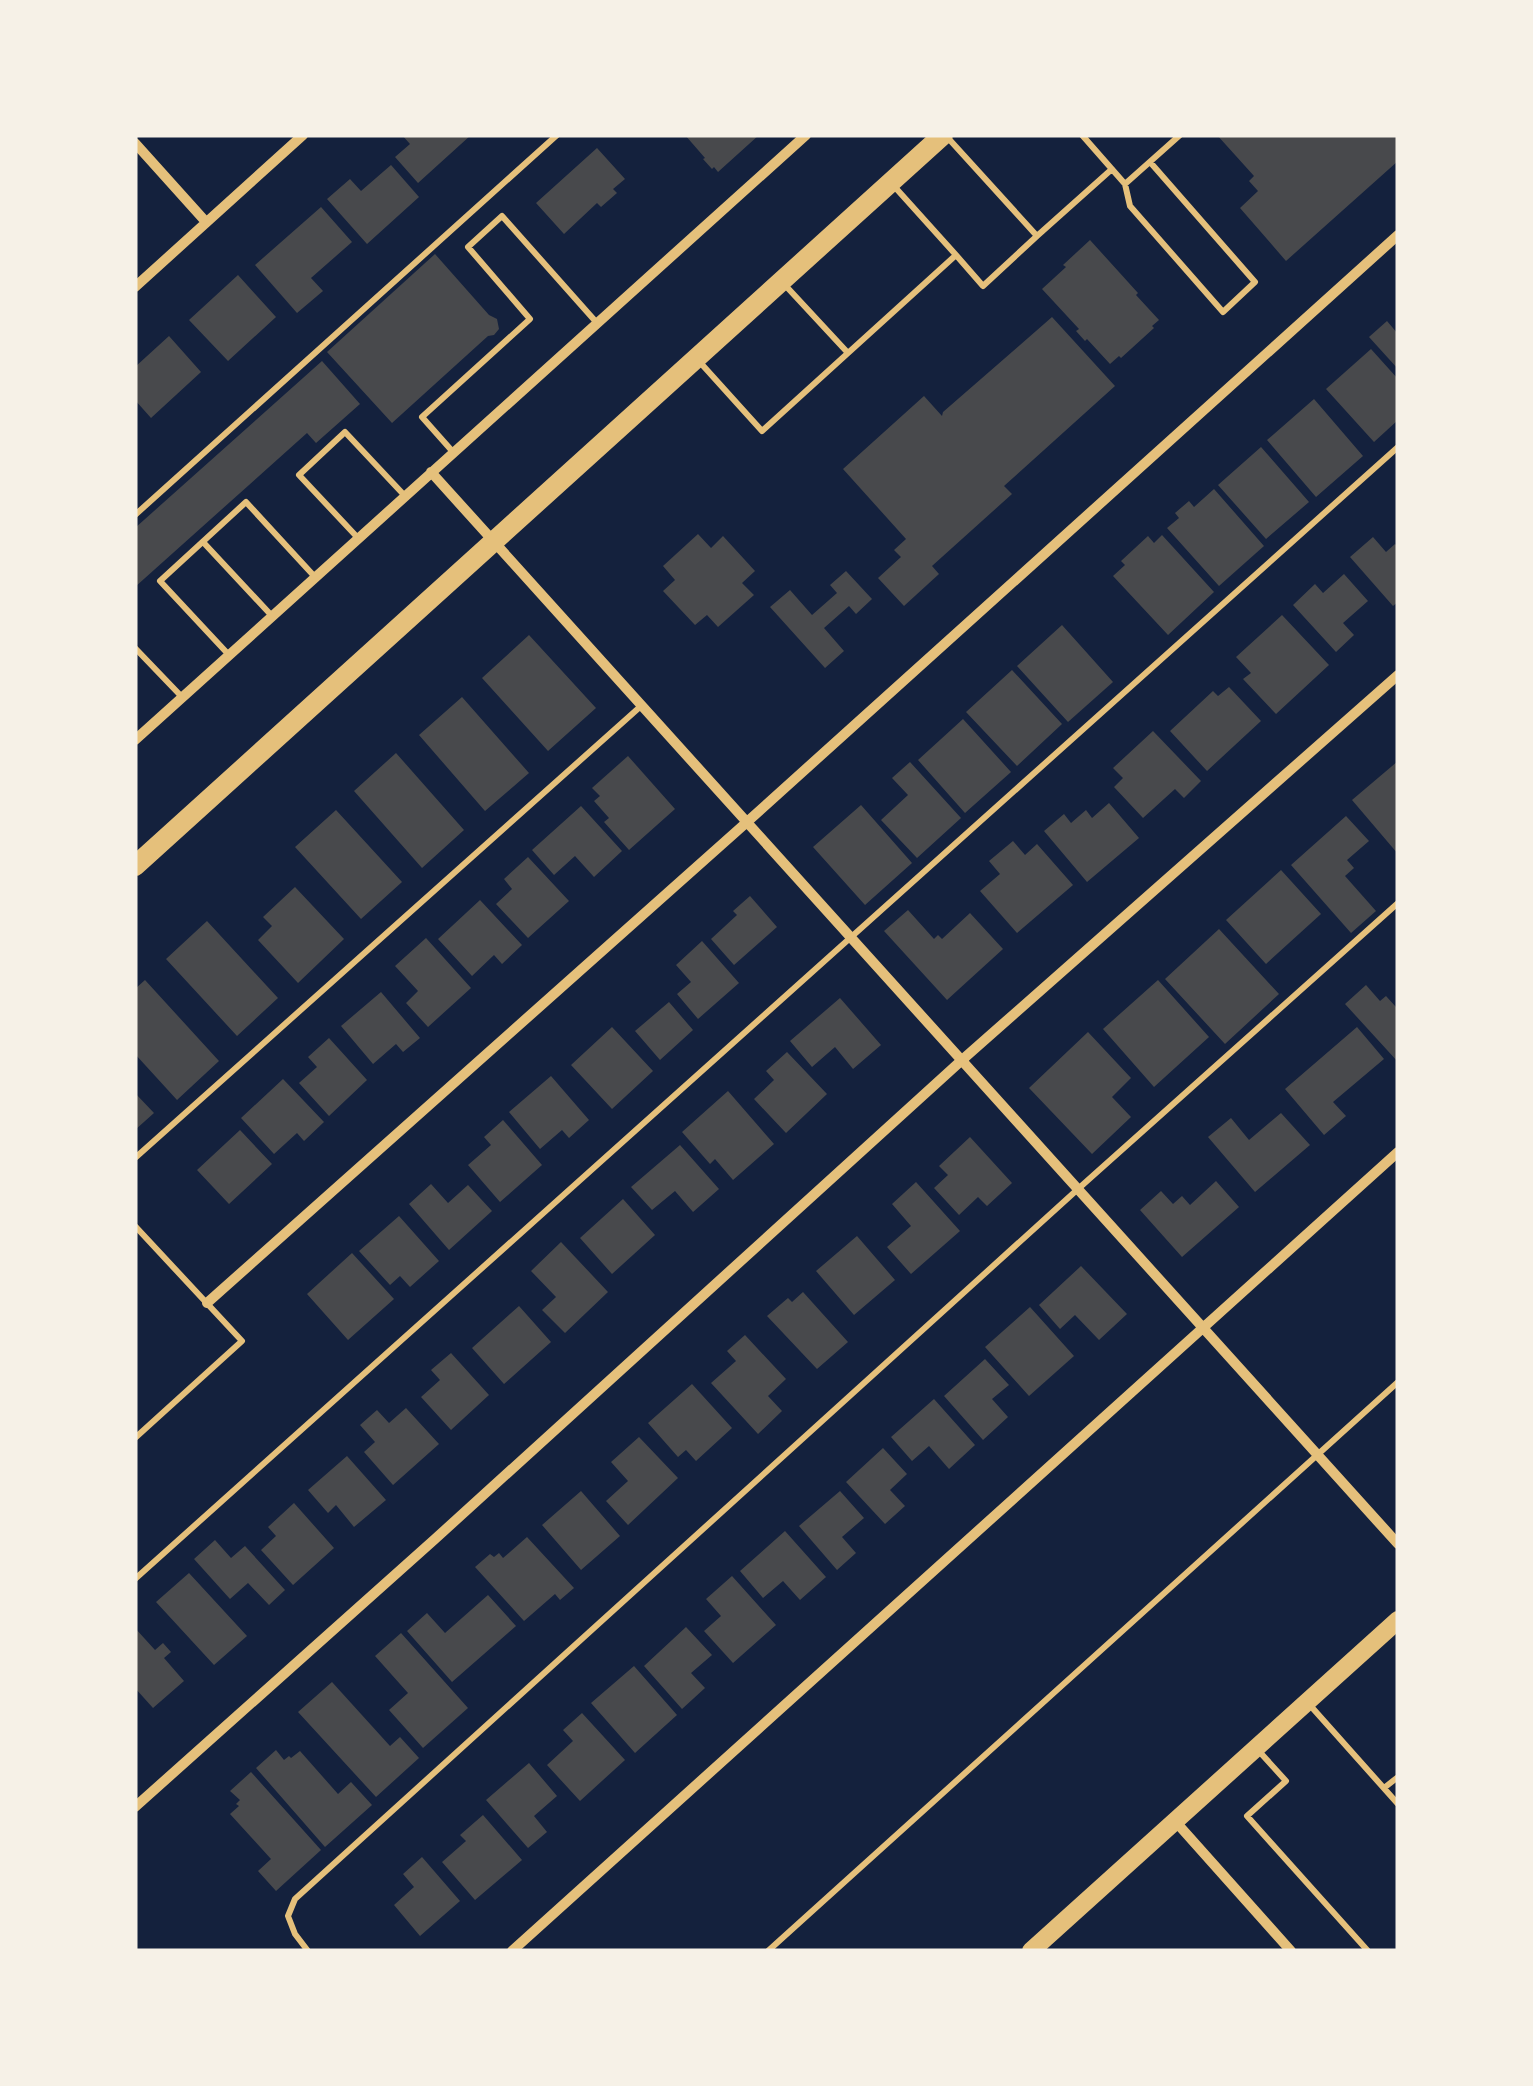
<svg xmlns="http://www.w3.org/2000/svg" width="1533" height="2086" viewBox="0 0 1533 2086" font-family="'Exo 2',sans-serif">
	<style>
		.building { fill: #48494c }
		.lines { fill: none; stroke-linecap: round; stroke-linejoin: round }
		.service { stroke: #e5c07b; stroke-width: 6 }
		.minor { stroke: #e5c07b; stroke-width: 10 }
		.tertiary { stroke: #e5c07b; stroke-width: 18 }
		.secondary { stroke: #e5c07b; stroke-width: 20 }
	</style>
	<rect width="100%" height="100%" fill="#14213d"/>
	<path class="building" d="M402,135H471L418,183L395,157L410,144Z
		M685,135H759L718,172L714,167L712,169L703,159L705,158Z
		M1217,135H1394L1398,139V161L1286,261L1240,208L1258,191L1249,181L1254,176Z
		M597,148L625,179L613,189L617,193L601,207L597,203L564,234L536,203Z
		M391,165L419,197L367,244L327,199L350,179L361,191Z
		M321,207L352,242L311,278L323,291L297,313L255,265Z
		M1090,240L1138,293L1136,295L1159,320L1152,326L1154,328L1121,358L1119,356L1110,364L1087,339L1085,341L1076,331L1079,329L1042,289L1066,267L1063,265Z
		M435,254L489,315L497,319L499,329L494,335L488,336L392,423L327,352Z
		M238,275L276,317L228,361L189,320Z
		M1052,317L1115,386L1004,486L1012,494L932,566L939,574L904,606L878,578L901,557L894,550L906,539L843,469L924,396L942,416L943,412Z
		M1387,321L1398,334V369L1369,337Z
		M169,336L201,372L151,418L135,400V367Z
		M1371,349L1398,379V420L1374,442L1326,389Z
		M322,361L360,404L316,443L307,433L135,587V528Z
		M1314,399L1363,456L1316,497L1267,440Z
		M1261,447L1309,502L1266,539L1218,485Z
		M1214,489L1264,546L1219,586L1167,528L1179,518L1175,513L1189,501L1194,507Z
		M698,534L711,548L723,536L755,571L742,583L754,595L718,627L707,615L695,625L663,591L675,580L663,566Z
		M1162,535L1214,592L1168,635L1113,576L1125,565L1121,561L1148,536L1154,543Z
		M1373,537L1386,552L1395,544L1398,547V602L1393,606L1350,557Z
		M846,571L872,599L856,614L849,606L824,628L844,651L825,668L770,607L790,590L812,615L837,593L830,585Z
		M1344,574L1368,601L1343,623L1354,635L1336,652L1293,605L1315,584L1323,593Z
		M1282,615L1329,665L1276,714L1243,679L1251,673L1236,657Z
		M1062,625L1113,682L1068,722L1017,666Z
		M529,635L596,708L548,751L482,678Z
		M1012,670L1062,724L1017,766L966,712Z
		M1229,687L1261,721L1207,771L1170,731L1213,691L1218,696Z
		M462,697L529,773L485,811L419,735Z
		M963,719L1011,772L965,813L918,760Z
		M1153,731L1201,781L1184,798L1175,789L1143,818L1114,787L1123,778L1113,768Z
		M396,753L464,830L422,868L354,791Z
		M628,756L675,809L629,850L604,822L609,818L594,801L600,796L592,788Z
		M1398,761V854L1352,800Z
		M910,762L961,818L917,858L881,820L908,795L892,778Z
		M1109,803L1139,838L1087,882L1044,831L1064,814L1071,823L1086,810L1092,818Z
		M861,805L912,863L865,905L813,847Z
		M581,806L622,851L594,877L575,856L554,875L532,850Z
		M336,810L402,882L361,919L295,847Z
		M1346,816L1369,841L1347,860L1354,868L1345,876L1376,911L1351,933L1291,865Z
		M1013,841L1025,855L1037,844L1073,885L1017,933L980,891L1000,874L989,861Z
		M528,857L569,901L528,938L496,904L512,889L504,879Z
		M1281,870L1321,914L1266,964L1226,920Z
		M295,887L344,939L298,983L258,940L272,926L263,917Z
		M750,896L777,927L734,965L711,939L737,915L733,911Z
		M480,900L522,945L502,964L494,955L472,976L438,939Z
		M908,910L934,939L938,935L942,939L970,913L1003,949L947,1000L884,931Z
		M207,921L278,998L237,1036L166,959Z
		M1219,929L1279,994L1225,1044L1165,979Z
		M426,938L471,988L428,1027L406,1003L418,991L395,966Z
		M702,941L739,983L698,1019L677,994L691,982L676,965Z
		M145,980L219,1061L177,1100L135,1054V989Z
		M1158,980L1209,1037L1154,1087L1103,1029Z
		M1366,985L1380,1001L1386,996L1396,1007L1398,1005V1062L1345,1004Z
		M381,992L420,1038L403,1052L396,1044L373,1064L341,1026Z
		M840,998L881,1045L853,1069L835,1047L812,1067L790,1041Z
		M669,1002L693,1030L660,1060L635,1031Z
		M612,1027L653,1071L612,1109L571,1065Z
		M1357,1027L1384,1059L1333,1102L1346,1116L1324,1135L1285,1089Z
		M1088,1032L1131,1078L1112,1097L1131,1117L1092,1154L1029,1088Z
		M329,1038L367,1080L329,1116L299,1083L317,1067L308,1057Z
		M787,1052L827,1094L786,1133L754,1099L774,1080L766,1071Z
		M551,1076L589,1120L569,1138L562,1130L540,1149L509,1112Z
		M283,1079L324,1122L304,1141L297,1133L274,1154L241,1118Z
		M728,1091L774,1144L733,1180L715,1159L710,1164L682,1132Z
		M135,1093L154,1113L135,1130Z
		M1281,1113L1310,1145L1255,1192L1208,1137L1231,1118L1249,1140Z
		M503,1120L542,1165L500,1202L468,1165L491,1145L484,1137Z
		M240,1130L272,1164L229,1204L197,1170Z
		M970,1137L1012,1183L987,1206L978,1197L959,1215L934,1188L948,1175L939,1166Z
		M680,1145L719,1189L693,1212L675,1191L652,1210L631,1187Z
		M1216,1181L1239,1207L1182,1257L1140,1210L1161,1191L1173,1204L1182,1196L1190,1205Z
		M916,1182L960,1231L911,1274L887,1247L911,1226L892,1204Z
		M431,1184L448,1203L468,1185L492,1211L449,1250L409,1204Z
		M623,1199L655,1235L612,1274L580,1238Z
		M399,1216L439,1261L410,1287L400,1276L390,1285L359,1251Z
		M857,1236L895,1280L854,1315L816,1271Z
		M561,1242L608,1292L565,1333L542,1310L556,1297L531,1271Z
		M352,1253L394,1299L348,1340L307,1294Z
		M1081,1266L1127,1314L1099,1340L1075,1315L1060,1329L1039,1305Z
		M803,1292L848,1342L817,1369L767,1316L788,1298L792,1302Z
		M519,1306L551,1342L504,1384L472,1348Z
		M1030,1307L1074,1356L1029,1396L985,1347Z
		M745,1335L786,1379L768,1396L782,1411L758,1434L711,1383L736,1361L727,1351Z
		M451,1353L489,1395L451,1430L421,1397L440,1380L431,1370Z
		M985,1359L1009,1385L992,1399L1008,1417L983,1440L944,1396Z
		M692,1384L732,1428L696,1461L686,1450L678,1457L648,1423Z
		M934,1399L975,1445L949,1469L929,1446L912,1461L891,1437Z
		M406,1408L439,1444L393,1485L364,1452L375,1442L360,1425L377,1410L389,1423Z
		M639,1437L678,1478L628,1525L606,1501L628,1481L611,1462Z
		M883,1448L907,1474L890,1490L905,1506L885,1524L846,1482Z
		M347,1456L386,1500L354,1527L336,1505L328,1513L308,1490Z
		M581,1491L620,1536L581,1570L542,1525Z
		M840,1491L864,1518L842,1537L856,1553L837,1570L799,1526Z
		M294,1503L334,1548L293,1585L261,1550L276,1536L268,1527Z
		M785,1531L826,1577L800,1600L783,1581L763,1598L740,1571Z
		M527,1537L574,1588L560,1600L555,1594L524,1621L475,1567L490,1554L494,1557L499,1553L503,1558Z
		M215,1540L231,1558L245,1546L285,1590L269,1605L248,1583L230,1599L194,1559Z
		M189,1573L247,1636L214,1665L156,1602Z
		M732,1576L776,1625L733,1663L704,1631L721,1616L706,1599Z
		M488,1595L516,1626L452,1682L407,1631L427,1613L445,1633Z
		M686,1627L712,1655L691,1673L705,1688L682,1709L644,1666Z
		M135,1628L155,1650L163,1643L171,1652L164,1658L184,1681L153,1708L135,1688Z
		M401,1633L468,1708L423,1748L389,1710L408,1693L375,1656Z
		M634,1666L677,1715L635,1753L591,1703Z
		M332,1682L390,1746L400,1737L419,1758L376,1797L298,1712Z
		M582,1713L625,1760L580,1801L547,1765L573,1741L563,1730Z
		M276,1750L284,1760L289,1756L291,1758L300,1751L338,1794L351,1782L372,1805L325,1847L256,1768Z
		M529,1763L557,1796L534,1816L547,1832L528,1848L486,1800Z
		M251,1772L321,1850L276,1891L258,1871L271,1859L230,1814L239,1806L236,1804L240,1800L230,1791Z
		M483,1815L522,1860L475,1900L442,1862L466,1841L460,1835Z
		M422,1857L460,1901L420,1936L394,1905L414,1887L403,1874Z"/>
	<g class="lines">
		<path class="service" d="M1082,135L1125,184L1180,135
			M948,138L1037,236L983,286L956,255
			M1125,184L1130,206L1223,312L1255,282L1150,162
			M1037,236L1112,169
			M784,284L848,353
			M697,359L762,431L956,255L893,185
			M453,452L422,417L530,319L468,247L502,216L597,323
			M135,515L557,135
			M358,538L299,475L345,432L405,496
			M203,542L272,616
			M135,648L182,697
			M229,655L160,581L246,502L315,577
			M135,1158L641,706
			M135,1226L242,1341L135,1438
			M135,1579L1398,447
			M1308,1703L1398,1804
			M1257,1749L1286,1781L1247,1816L1368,1951
			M1384,1788L1398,1777
			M308,1951L295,1934L288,1916L295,1899L1078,1189L1398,903
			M768,1951L1398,1382"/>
		<path class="minor" d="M135,143L206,222
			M135,287L303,135
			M431,472L1398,1544
			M135,740L806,135
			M207,1303L747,822L1398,235
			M135,1807L435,1539L962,1060L1398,675
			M1175,1821L1291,1951
			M512,1951L1398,1152"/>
		<path class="tertiary" d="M1031,1951L1398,1620"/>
		<path class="secondary" d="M135,866L943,135"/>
	</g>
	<rect width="1533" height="2086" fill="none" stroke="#f6f1e7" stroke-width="275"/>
</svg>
